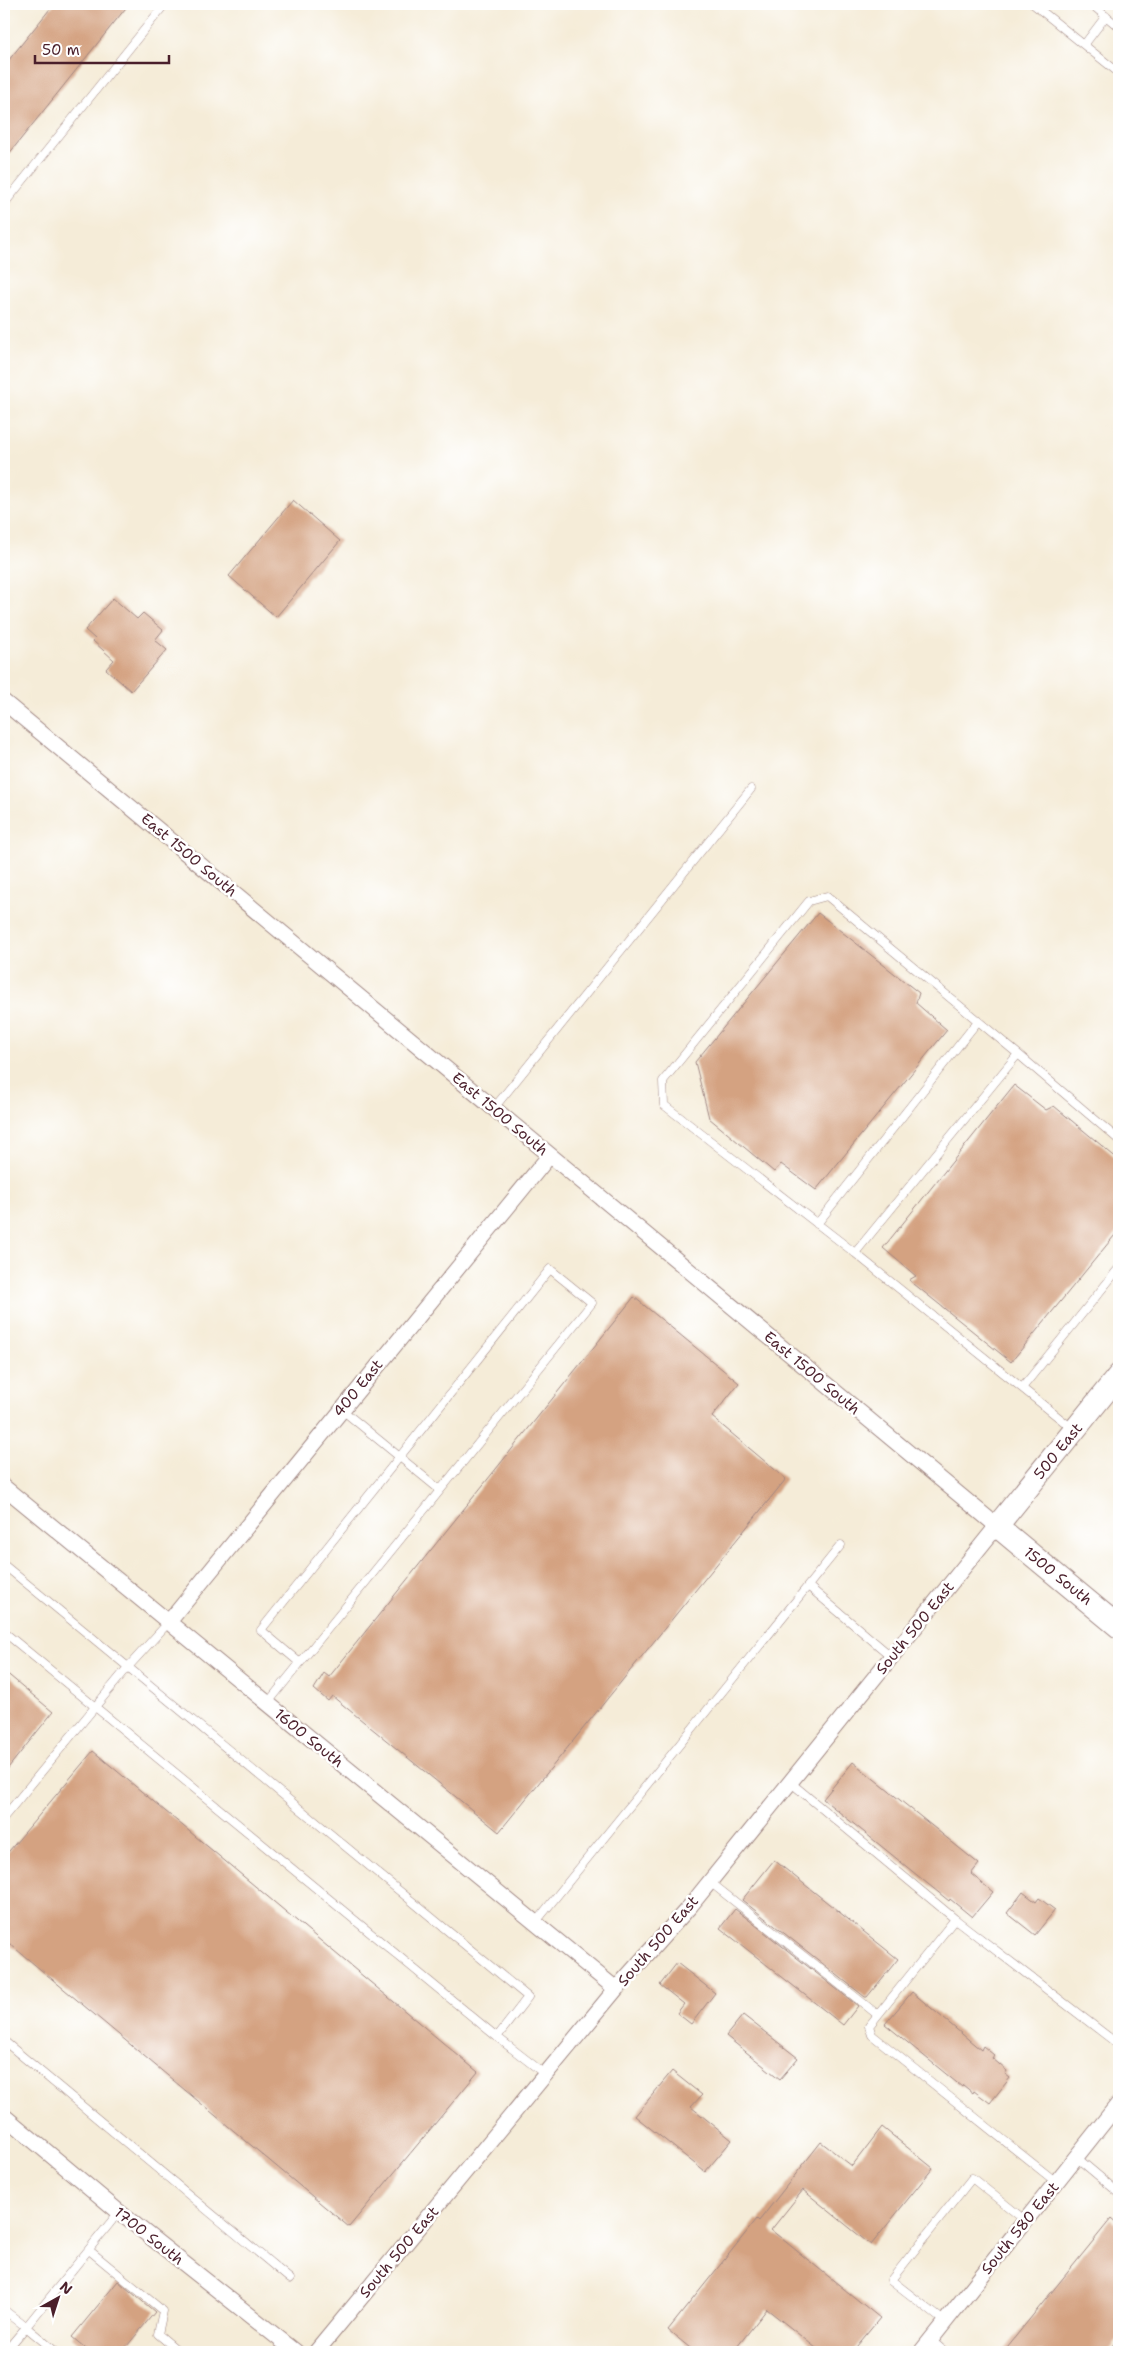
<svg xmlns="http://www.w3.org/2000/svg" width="1123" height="2356" viewBox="0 0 1123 2356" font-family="'Shantell Sans',sans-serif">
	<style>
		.building { fill: #d4a281 }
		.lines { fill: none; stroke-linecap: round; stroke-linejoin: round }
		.lane-casing { stroke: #a08682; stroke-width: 9 }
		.street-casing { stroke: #a08682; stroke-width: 17 }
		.secondary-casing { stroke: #a08682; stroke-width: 24 }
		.lane { stroke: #fff; stroke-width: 8 }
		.street { stroke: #fff; stroke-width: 15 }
		.secondary { stroke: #fff; stroke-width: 22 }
		.labels { text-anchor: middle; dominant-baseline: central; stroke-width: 5; stroke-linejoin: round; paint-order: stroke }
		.street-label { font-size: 15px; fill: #4a1f2b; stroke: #fff }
	</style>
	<rect width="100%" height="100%" fill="#fff"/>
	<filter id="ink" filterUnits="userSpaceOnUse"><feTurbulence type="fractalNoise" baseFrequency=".02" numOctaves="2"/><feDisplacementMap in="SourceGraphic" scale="10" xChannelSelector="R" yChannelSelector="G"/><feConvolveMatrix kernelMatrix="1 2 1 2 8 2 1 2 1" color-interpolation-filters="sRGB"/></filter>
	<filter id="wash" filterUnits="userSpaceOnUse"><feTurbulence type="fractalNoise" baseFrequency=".0096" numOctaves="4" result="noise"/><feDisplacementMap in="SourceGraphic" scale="20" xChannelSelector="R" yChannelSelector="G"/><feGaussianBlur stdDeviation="1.12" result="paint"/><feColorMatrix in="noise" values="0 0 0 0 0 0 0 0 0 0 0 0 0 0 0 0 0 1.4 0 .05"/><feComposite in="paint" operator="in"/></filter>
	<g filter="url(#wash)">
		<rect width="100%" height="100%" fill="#f5ecd8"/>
		<g id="blocks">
			<path class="building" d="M54,4H129L4,160V66Z
				M293,500L340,541L276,617L229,576Z
				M113,598L137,619L143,613L163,630L155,640L167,650L131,691L106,669L114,660L93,641L95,639L85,630Z
				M818,913L919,993L916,1003L947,1030L816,1190L781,1164L774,1172L709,1118L695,1062Z
				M1014,1085L1046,1110L1054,1106L1119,1160V1230L1011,1362L909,1280L916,1276L883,1248Z
				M634,1297L739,1383L712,1417L786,1479L499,1832L332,1696L328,1701L314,1689L324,1673L329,1677Z
				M4,1671L53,1712L4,1773Z
				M93,1751L478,2072L349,2227L4,1939V1857Z
				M853,1762L979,1864L971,1874L993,1892L972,1917L950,1899L949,1901L823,1799Z
				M774,1860L898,1959L867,1997H865L742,1900Z
				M1023,1892L1036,1902L1039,1898L1055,1910L1035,1935L1007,1913Z
				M735,1909L858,2006L843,2025L720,1928Z
				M677,1963L715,1993L691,2024L677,2013L684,2004L660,1985Z
				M912,1992L981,2050L983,2046L994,2055L992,2058L1007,2071L1005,2074L1010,2078L990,2103L974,2091L973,2093L963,2085L962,2087L885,2024Z
				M743,2015L798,2058L780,2079L726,2036Z
				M672,2071L702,2095L691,2107L732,2140L705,2172L635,2116Z
				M882,2127L933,2168L871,2245L803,2190L771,2230L880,2318L852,2352H821L767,2309L733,2352H695L668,2330L757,2219L759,2221L821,2142L852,2166Z
				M1111,2219L1119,2226V2339L1108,2352H1003Z
				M118,2281L155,2312L122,2352H90L72,2337Z"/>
		</g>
	</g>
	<g filter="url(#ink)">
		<use href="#blocks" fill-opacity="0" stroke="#a08682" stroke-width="1"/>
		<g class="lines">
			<g class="lane-casing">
				<path id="lane" d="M1033,4L1084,45L1106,16
					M1091,4L1119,27
					M1084,45L1119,73
					M4,204L165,4
					M494,1108L751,789
					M817,1224L978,1021
					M855,1253L664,1105L663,1081L809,901L827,896L1018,1054
					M1022,1388L855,1253L1018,1054L1119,1140
					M341,1409L440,1490
					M1073,1429L1022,1388L1119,1268
					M4,1565L128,1667L168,1623
					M808,1586L892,1657
					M4,1632L497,2037
					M267,1704L283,1684L592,1303L550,1269L261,1630L300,1663
					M790,1782L955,1919
					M4,1817L128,1667L528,1997L497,2037L546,2075
					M710,1882L878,2015
					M535,1923L841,1545
					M4,2041L290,2279
					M1076,2157L1119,2193
					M1056,2182L872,2035L869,2026L955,1919L1119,2045
					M89,2250L163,2311L158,2334L177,2350
					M4,2310L26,2327L5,2352
					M945,2322L891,2280L972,2178L1026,2221
					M931,2340L945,2352
					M56,2352L26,2327L119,2212"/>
			</g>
			<g class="street-casing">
				<path id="street" d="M4,702L997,1526L691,1905L616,1989L316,2352
					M4,1487L616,1989
					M168,1623L550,1155
					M4,2116L119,2212L296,2352
					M921,2352L1119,2103"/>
			</g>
			<g class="secondary-casing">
				<path id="secondary" d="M1119,1375L997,1526L1119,1627"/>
			</g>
			<use href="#lane" class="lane"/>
			<use href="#street" class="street"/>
			<use href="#secondary" class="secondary"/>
		</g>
	</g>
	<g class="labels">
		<g class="street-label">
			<text transform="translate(189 855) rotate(40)">East 1500 South</text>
			<text transform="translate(500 1114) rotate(40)">East 1500 South</text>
			<text transform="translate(812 1373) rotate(40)">East 1500 South</text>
			<text transform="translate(358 1388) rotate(-51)">400 East</text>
			<text transform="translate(1058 1451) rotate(-51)">500 East</text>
			<text transform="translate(1058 1576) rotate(39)">1500 South</text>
			<text transform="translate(915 1628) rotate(-51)">South 500 East</text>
			<text transform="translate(309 1738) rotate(39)">1600 South</text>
			<text transform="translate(658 1941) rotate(-49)">South 500 East</text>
			<text transform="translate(1020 2228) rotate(-51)">South 580 East</text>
			<text transform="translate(149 2236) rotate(38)">1700 South</text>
			<text transform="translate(399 2252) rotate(-50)">South 500 East</text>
		</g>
	</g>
	<rect width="1123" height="2356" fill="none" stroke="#fff" stroke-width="20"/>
	<g transform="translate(58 2298) rotate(39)" stroke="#ffffff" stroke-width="4" paint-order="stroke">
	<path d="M0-4L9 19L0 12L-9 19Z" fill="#4a1f2b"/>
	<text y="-8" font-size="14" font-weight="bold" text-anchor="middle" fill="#4a1f2b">N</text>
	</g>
	<path d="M35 55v8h134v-8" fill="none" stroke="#4a1f2b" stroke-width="2.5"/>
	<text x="42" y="55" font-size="15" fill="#4a1f2b" stroke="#ffffff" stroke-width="4" paint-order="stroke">50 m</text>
</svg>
